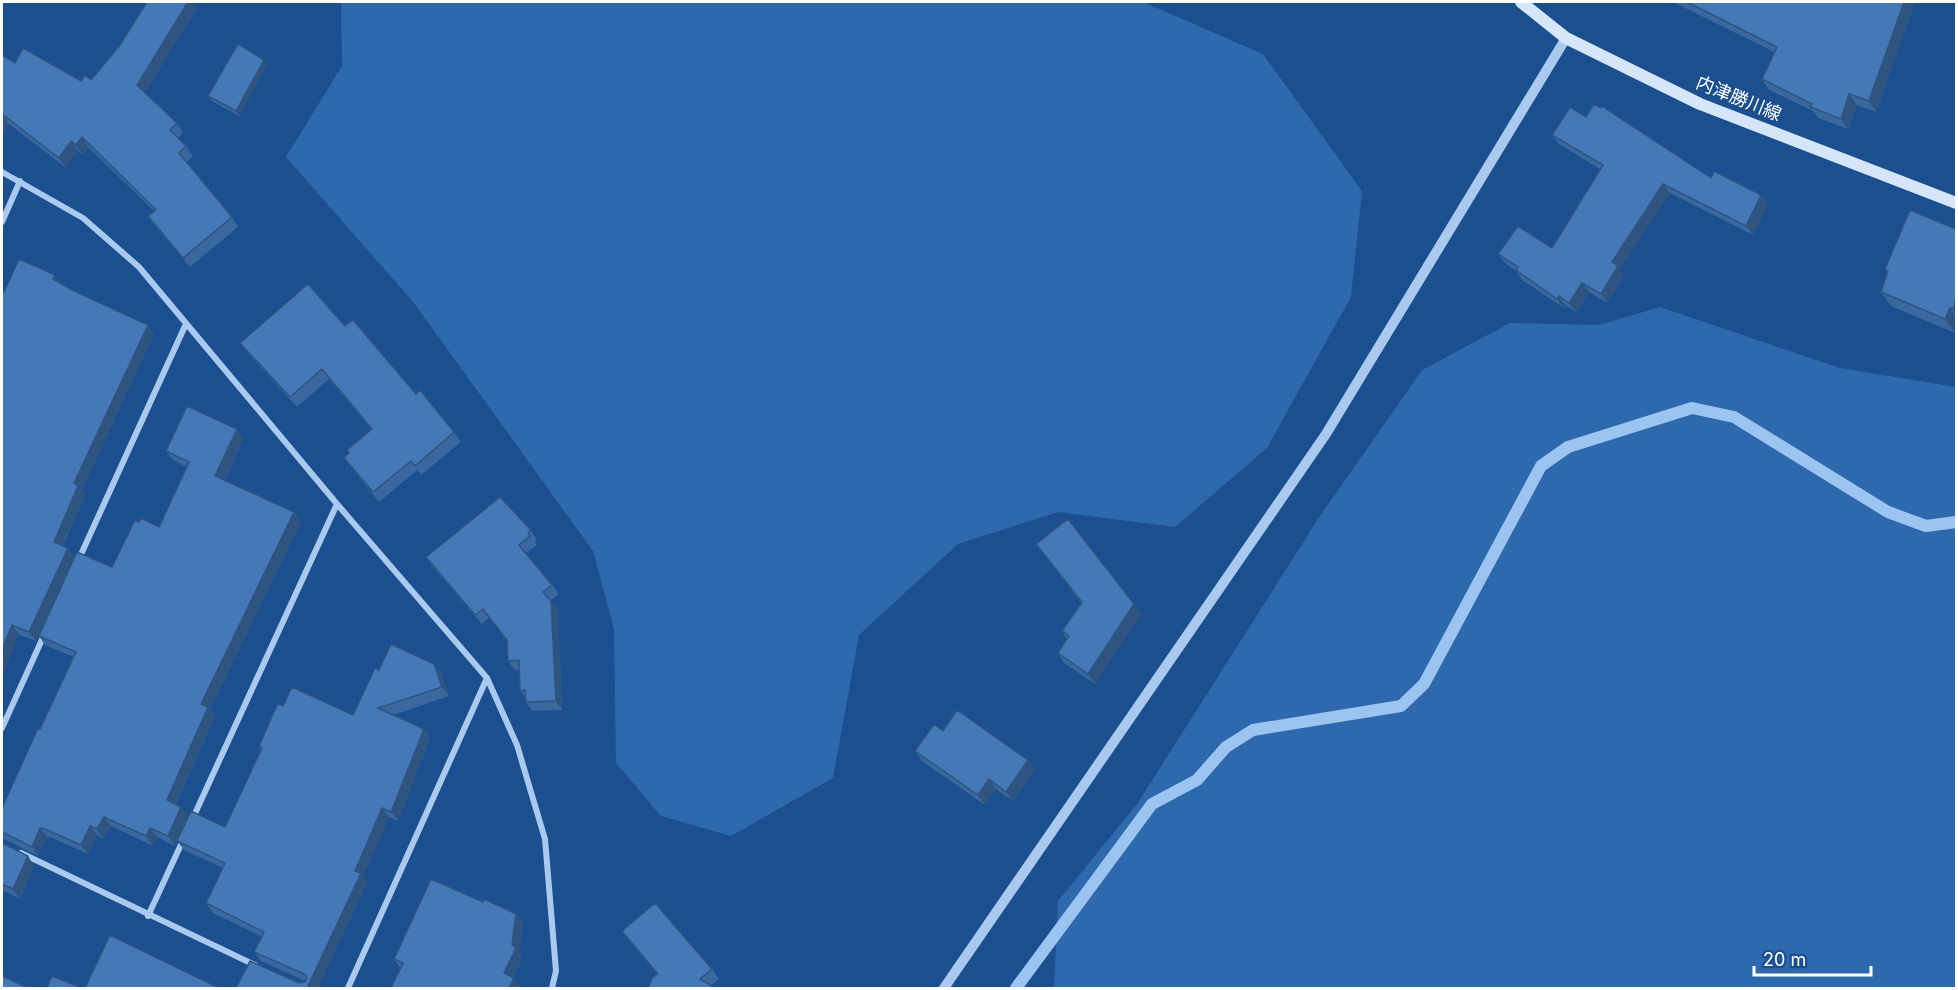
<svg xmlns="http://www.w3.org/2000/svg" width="1958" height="990" viewBox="0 0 1958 990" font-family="Inter,'Noto Sans JP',sans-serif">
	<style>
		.green { fill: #2e69ad }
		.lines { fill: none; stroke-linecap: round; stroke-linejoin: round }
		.stream { stroke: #9cc4f0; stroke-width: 12 }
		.minor { stroke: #a9c9ee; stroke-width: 6 }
		.tertiary { stroke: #a9c9ee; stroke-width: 10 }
		.secondary { stroke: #d6e6fa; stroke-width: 12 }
		.wall { fill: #3a679d }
		.shaded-wall { fill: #305480 }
		.building { fill: #4478b7; stroke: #305480; stroke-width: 1.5 }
		.labels { text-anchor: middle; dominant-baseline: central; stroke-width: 4.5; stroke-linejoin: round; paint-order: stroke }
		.street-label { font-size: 18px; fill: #fff; stroke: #1b4f8f }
	</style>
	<rect width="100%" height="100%" fill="#1b4f8f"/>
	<path class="green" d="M341,2H1143L1263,54L1362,191L1351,297L1267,448L1175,527L1058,512L958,544L859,635L833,778L731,836L661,816L616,763L614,629L593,551L414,303L286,157L342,66Z
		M1660,307L1840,368L1956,387V988H1054L1058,901L1137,804L1318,519L1422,370L1510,323L1599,325Z"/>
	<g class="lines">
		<path class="stream" d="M1016,988L1152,804L1197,780L1226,747L1253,730L1401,706L1424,684L1541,466L1568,447L1692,408L1734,417L1888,512L1926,526L1956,522"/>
		<path class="minor" d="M2,172L83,218L139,267L337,504L487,678L517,745L545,839L556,971L552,988
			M2,222L20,181
			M78,561L185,326
			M2,728L45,633
			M192,820L337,504
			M21,853L255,965
			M148,916L184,838
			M348,988L487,678"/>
		<path class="tertiary" d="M944,988L1326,434L1566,38"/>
		<path class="secondary" d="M1521,2L1566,38L1700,104L1956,203"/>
	</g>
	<path class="wall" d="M147,2H193L197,8L145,92L177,123L183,132L178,138L186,146L193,156L187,162L232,217L238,227L190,267L155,226L148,216L154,211L88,147L83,155L78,151L65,167L9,124L4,133L2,131V55L15,63L81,81L91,80L120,45Z
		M1673,2H1915L1876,112L1857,105L1848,129L1818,118L1813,111L1769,90L1762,79L1774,52Z
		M267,65L239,116L212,101L208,96Z
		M1586,117L1711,178L1761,195L1768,204L1753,235L1670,193L1620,269L1624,275L1607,303L1589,292L1576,312L1566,306L1564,308L1522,280L1516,271L1505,263L1498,254L1552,248L1600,169L1559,144L1552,135Z
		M1956,229V329L1955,333L1891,306L1881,292L1887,272L1885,269Z
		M61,284L154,334L82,490L85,495L63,546L68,548L74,557L36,641L19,635L2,674L4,292Z
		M345,326L416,394L454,432L461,442L421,475L417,470L379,502L344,458L371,429L329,379L297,407L247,352L240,343Z
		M237,429L243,439L225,480L294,512L301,522L210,709L215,716L176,804L181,807L188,816L175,846L157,837L153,846L111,826L103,839L97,835L88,854L52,838L47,837L38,856L4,839L2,840V808L74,657L45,645L39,636L112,567L139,522L159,527L187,467L173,460L166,451Z
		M531,530L537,540L535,542L537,545L526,553L559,594L550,601L558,611L562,710L532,711L526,702V698L520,691L519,670H515L508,661L507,641L489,618L482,624L432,566L426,557Z
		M1036,544L1141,614L1095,684L1064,663L1058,653L1067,639L1062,631L1081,603Z
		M434,664L441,673L449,696L393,715L424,729L430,738L398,821L389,817L363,876L367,882L318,988H236L299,983L305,982V981L261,961L254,952L262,937L213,913L206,903L223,868L184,850L177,841L225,827L261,750L259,746L283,706L353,715L379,670Z
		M943,731L1028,760L1035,770L1013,801L996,789L985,805L922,761L915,751Z
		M2,843L34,866L20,899L2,890Z
		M483,902L516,914L523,923L519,952L522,957L513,978L520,987V988H391L400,968L394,959Z
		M622,931L712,969L719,979L710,986L657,974L629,941Z"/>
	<path class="shaded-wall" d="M188,2H193L197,8L144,94L137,85Z
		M1904,2H1915L1876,112L1869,101Z
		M264,60L267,65L239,116L236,111Z
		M1849,94L1857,105L1848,129L1841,119Z
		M2,114L9,124L4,133L2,129Z
		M82,137L88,147L83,155L76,145Z
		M71,141L78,151L65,167L59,158Z
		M1663,184L1670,193L1620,269L1624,275L1607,303L1601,294L1612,262Z
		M1761,195L1768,204L1753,235L1746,226Z
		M55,275L62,284L53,279Z
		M1582,283L1589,292L1576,312L1569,303Z
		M1559,296L1566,306L1564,308L1557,299Z
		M1956,300V314L1953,309Z
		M1950,308L1956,317V329L1955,333L1945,319Z
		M148,325L154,334L82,490L85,495L60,551L54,542L74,483Z
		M237,429L243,439L222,485L215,476Z
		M294,512L301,522L210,709L215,716L173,809L167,800L201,704Z
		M68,548L74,557L36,641L29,632Z
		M551,601L558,611L562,710L556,701Z
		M1134,604L1141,614L1095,684L1088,674Z
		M12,625L19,635L2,674V649Z
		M434,664L441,673L449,696L442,687Z
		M424,729L430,738L398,821L391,812Z
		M1028,760L1035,770L1013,801L1006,792Z
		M989,779L996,789L985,805L978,795Z
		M181,807L188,816L175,846L168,836Z
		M382,808L389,817L363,876L367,882L318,988H307L355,871Z
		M104,817L111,826L103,839L97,829Z
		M90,826L97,835L88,854L81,845Z
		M40,828L47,837L38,856L32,847Z
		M150,828L157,837L153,846L146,836Z
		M28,856L34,866L20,899L13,889Z
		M516,914L523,923L519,952L522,957L510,983L504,973L512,945Z
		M514,978L520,987V988H509Z"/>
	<path class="building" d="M147,2H188L137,85L177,123L170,130L186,146L179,153L232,217L183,258L148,216L156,210L82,137L76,145L71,141L59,158L2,114V115V55L15,63L23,48L81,81L85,75L91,80L120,45Z
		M1687,2H1904L1869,101L1849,94L1841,119L1810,107L1812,104L1762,79L1777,47Z
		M238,44L264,60L236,111L208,96Z
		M1594,104L1601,108L1602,106L1711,178L1714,171L1761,195L1746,226L1663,184L1612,262L1618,266L1601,294L1582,283L1569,303L1559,296L1557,299L1516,270L1518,267L1498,254L1518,226L1552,248L1603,165L1552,135L1570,107L1586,117Z
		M1910,210L1956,229V300L1953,309L1950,308L1945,319L1881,292L1888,271L1885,269Z
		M19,259L55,275L53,279L72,290L148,325L74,483L78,486L54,542L68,548L29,632L12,625L2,649V291L4,292Z
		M308,284L345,326L353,320L416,394L420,390L454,432L415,466L411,461L373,492L344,458L349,453L347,450L372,429L322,369L290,397L240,343Z
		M187,406L237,429L215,476L294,512L201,704L208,707L167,800L181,807L168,836L150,828L146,836L104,817L97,829L90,826L81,845L45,829L40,828L32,847L2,832V808L38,728L40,729L76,652L39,636L77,552L112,567L135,520L139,522L141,518L159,527L189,462L166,451Z
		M500,497L531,530L528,533L530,536L519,545L552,585L543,592L551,601L556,701L526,702L525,690L520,691L519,660L508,661L507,640L483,609L475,615L426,557Z
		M1068,519L1134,604L1088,674L1058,653L1069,636L1062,631L1082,602L1036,544Z
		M391,644L434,664L442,687L378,708L424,729L391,812L382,808L355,871L361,873L307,988H236L250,961L299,983L305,982L307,977L304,974L254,952L264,932L206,903L225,863L177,841L191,811L225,827L262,748L259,746L278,703L283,706L292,687L353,715L375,668L379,670Z
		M957,710L1028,760L1006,792L989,779L978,795L915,751L934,724L943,731Z
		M2,843L28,856L13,889L2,884Z
		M431,879L483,902L484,899L516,914L512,945L516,948L504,973L514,978L509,988H391L403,963L394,959Z
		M655,903L712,969L700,979L715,988H648L653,977L658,974L622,931Z
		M110,935L219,988H85Z
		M2,976L28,988H2Z
		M52,976L82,988H47Z"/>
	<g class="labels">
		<g class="street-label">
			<text transform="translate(1739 98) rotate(22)">内津勝川線</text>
		</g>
	</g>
	<rect width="1958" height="990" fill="none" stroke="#ffffff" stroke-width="6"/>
	<path d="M1754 966v9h117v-9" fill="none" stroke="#ffffff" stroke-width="3"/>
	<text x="1763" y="966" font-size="18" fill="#ffffff" stroke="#1b4f8f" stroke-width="4.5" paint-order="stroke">20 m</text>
</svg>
